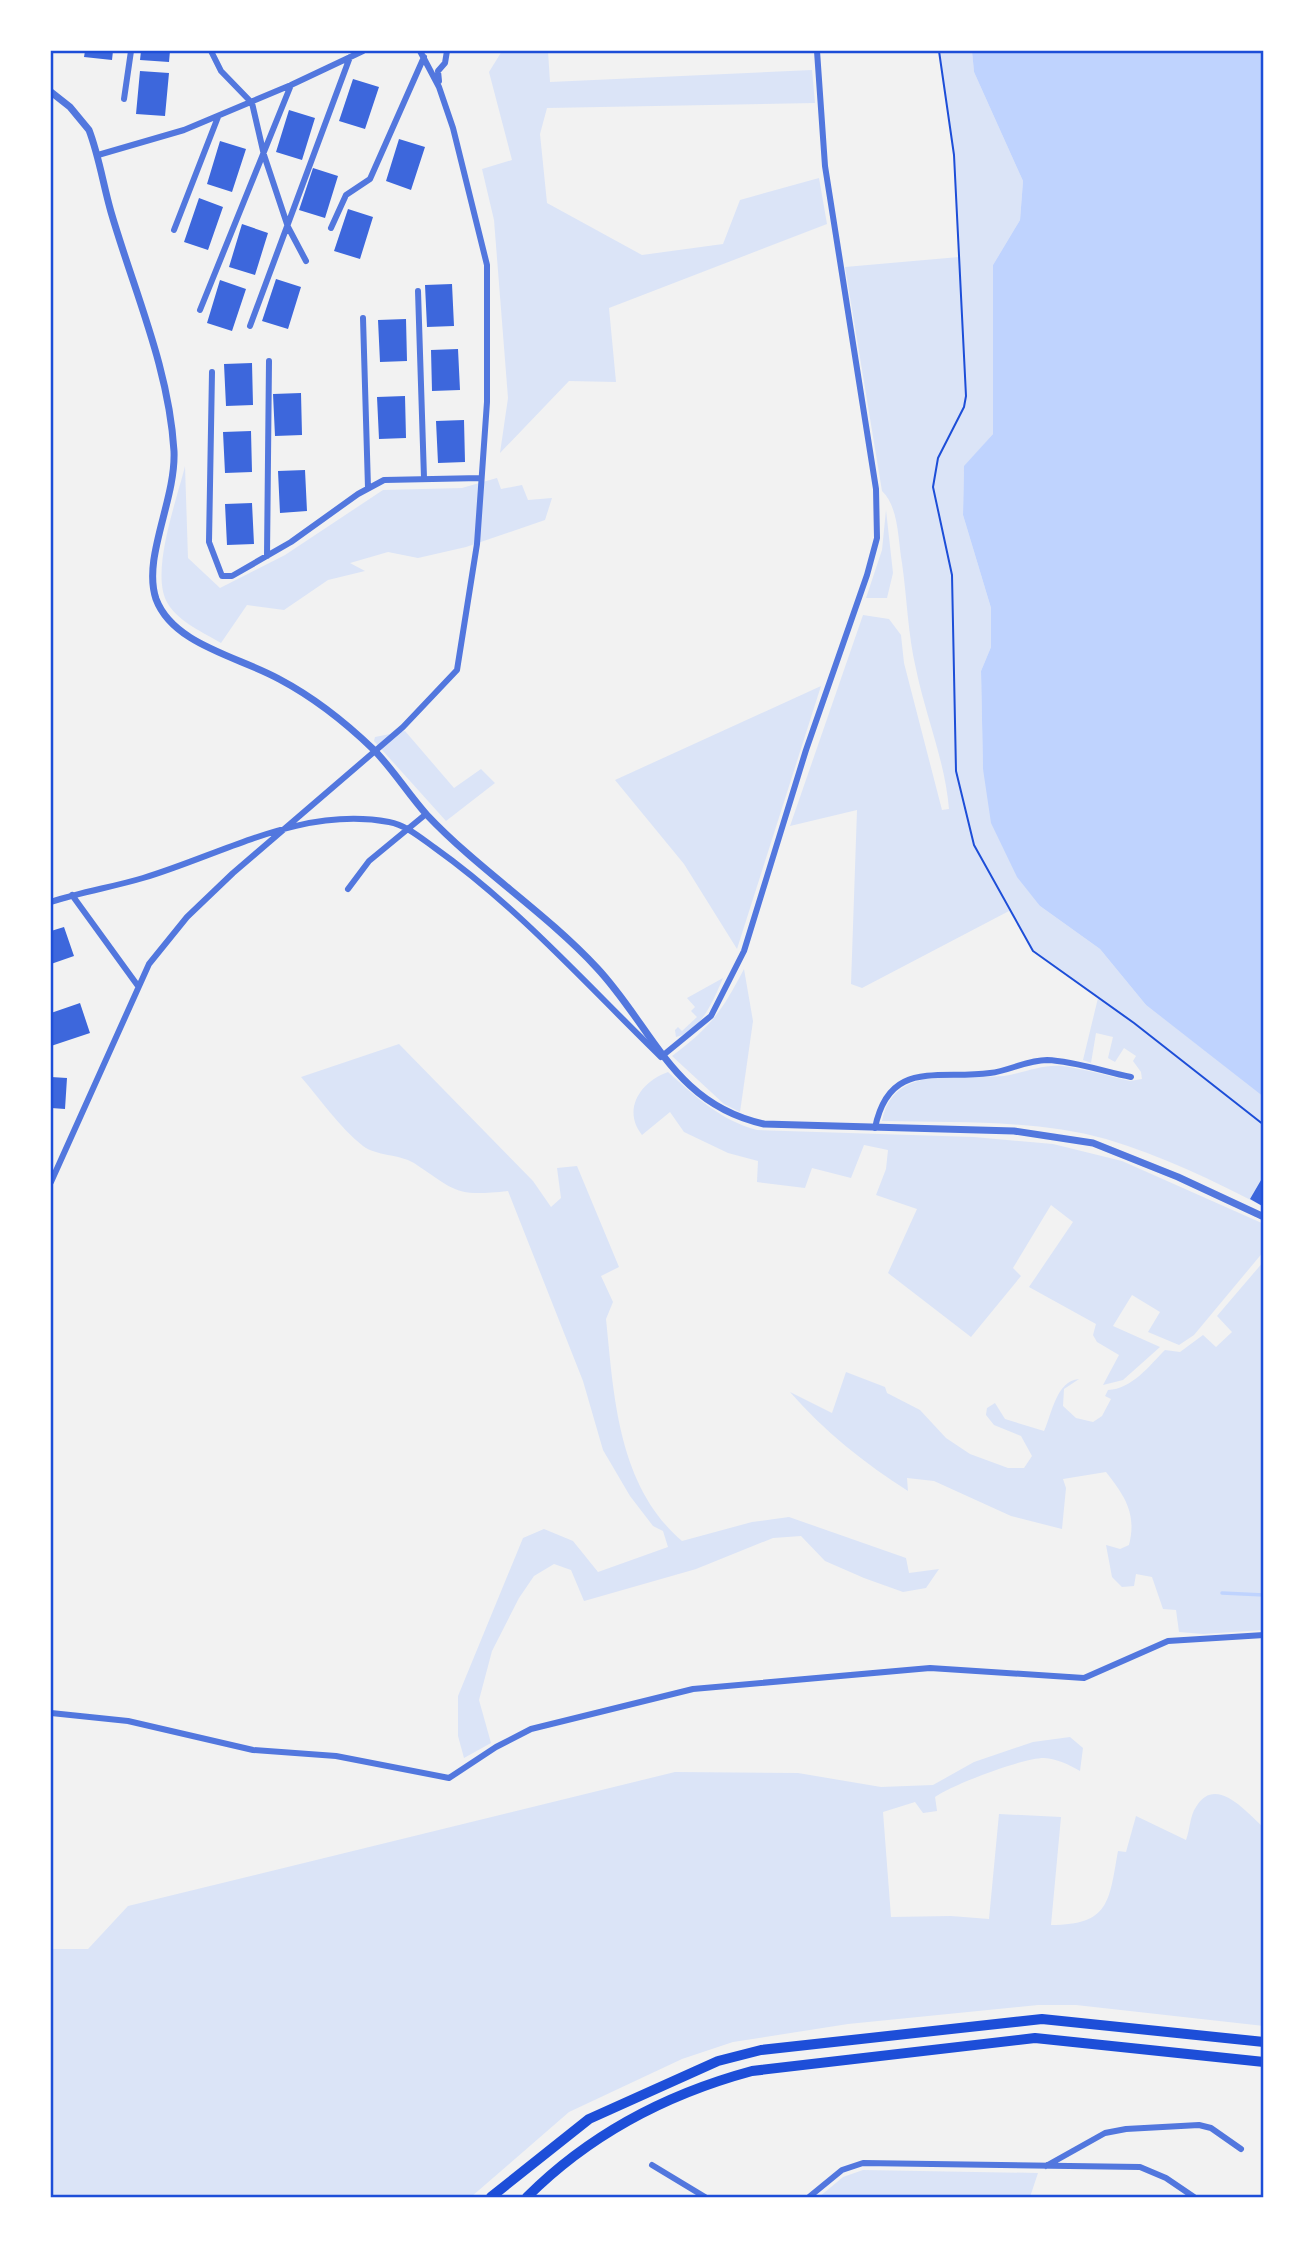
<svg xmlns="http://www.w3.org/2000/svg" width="1315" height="2248" viewBox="0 0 1315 2248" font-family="Lato,sans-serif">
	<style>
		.green { fill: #dbe4f7 }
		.water { fill: #bfd3fe }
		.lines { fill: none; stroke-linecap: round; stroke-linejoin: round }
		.stream { stroke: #bfd3fe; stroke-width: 3.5 }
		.building { fill: #3d67dc }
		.path { stroke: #1d4ed8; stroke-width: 2 }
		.minor { stroke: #5277de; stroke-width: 6 }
		.tertiary { stroke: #5277de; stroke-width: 7 }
		.trunk { stroke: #1d4ed8; stroke-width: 10 }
		.neatline { fill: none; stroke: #1d4ed8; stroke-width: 2.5 }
	</style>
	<rect width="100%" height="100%" fill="#f2f2f2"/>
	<path class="green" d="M502,51H548L550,82L812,70L815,103L547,108L540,134L547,203L642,255L723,244L740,200L819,178L827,224L609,308L616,382L569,381L500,453L508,398L494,220L482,169L512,160L489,72Z
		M939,51H972L974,72L1023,181L1020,220L993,265V434L964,467L963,515L991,608V647L981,671L983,769L1040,906L1100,949L1146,1005L1264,1096V1207C1215,1181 1160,1155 1106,1139C1034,1119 956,1123 882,1121C893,1063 960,1080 1004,1076C1023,1073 1043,1064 1062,1066C1085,1069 1108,1076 1130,1081L1142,1079L1141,1072L1133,1061L1136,1056L1124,1048L1115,1062L1108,1058L1113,1037L1096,1033L1091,1063L1083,1060L1098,998L1033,951L1009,911L862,988L851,984L857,810L790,826L863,615L889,619L901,635L904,663L942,810L949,809C945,761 926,717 916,669C908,635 907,598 902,563C898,541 899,507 882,491L845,267L959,257L954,155Z
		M185,466L188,558L220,588L285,555L383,490L462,488L497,478L501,489L522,485L528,500L552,498L545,520L466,547L418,558L388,552L350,563L365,571L328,580L284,610L247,605L221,643C203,632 180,623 168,604C149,574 177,500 185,466Z
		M886,510L893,573L887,598H866L882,550Z
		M821,686L737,949L684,864L615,780Z
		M405,731L454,788L481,769L495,783L446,821L374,741L375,737Z
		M744,969L753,1021L740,1112L724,1104L672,1056C711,1027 722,1011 744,969Z
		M723,978C714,999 701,1032 676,1037L675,1030L678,1027L682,1031L697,1017L691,1011L695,1007L687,998Z
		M399,1044L533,1181L551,1207L561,1198L557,1168L577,1166L619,1267L601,1276L613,1302L606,1319C614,1397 618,1486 682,1541L752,1522L789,1517L906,1558L909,1573L939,1569L926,1588L903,1592L864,1578L825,1561L801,1536L773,1538L696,1569L584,1601L571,1570L554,1564L534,1576L519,1598L492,1651L479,1700L491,1743L464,1758L458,1736V1696L523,1538L544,1529L573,1541L598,1572L668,1547L663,1531L653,1526L630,1496L603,1450L583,1381L508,1191C455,1197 456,1191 414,1163C399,1154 376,1156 363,1146C340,1128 320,1099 301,1077Z
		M668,1072C696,1097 720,1120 757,1130L974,1137L1053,1144L1122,1161L1264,1224V1251L1194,1335L1179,1345L1148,1332L1160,1312L1132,1295L1113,1326L1160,1347L1123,1380L1103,1385L1119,1355L1097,1342L1093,1335L1096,1324L1029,1287L1073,1222L1051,1205L1013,1268L1021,1276L971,1337L888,1273L917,1209L876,1195L886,1169L888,1150L864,1145L851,1178L812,1168L805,1188L757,1182L758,1161L728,1153L684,1132L670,1112L642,1135C622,1110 640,1082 668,1072Z
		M1264,1261V1630L1203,1634L1179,1632L1176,1610L1163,1609L1152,1577L1136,1574L1134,1586L1122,1587L1112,1577L1106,1545L1120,1549L1129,1545C1137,1514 1125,1496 1106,1472L1063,1479L1066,1488L1062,1529L1011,1516L934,1481L907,1478L908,1491C865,1464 823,1430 790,1392L832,1413L846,1372L885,1387L887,1393L920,1410L946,1438L970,1454L1008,1468H1024L1032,1456L1021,1436L994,1425L986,1415L987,1408L995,1403L1005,1419L1044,1431C1052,1414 1056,1381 1079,1379L1064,1389L1063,1406L1076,1418L1093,1422L1102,1416L1111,1399L1105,1396L1108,1390C1132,1389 1149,1366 1165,1350L1180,1352L1203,1335L1216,1347L1232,1332L1217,1316Z
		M1070,1737L1083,1748L1080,1771C1068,1764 1057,1759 1044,1758C1022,1758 954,1784 935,1797L937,1811L923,1813L915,1802L883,1812L891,1917L951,1916L989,1919L999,1814L1061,1817L1051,1925C1110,1925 1109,1901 1118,1851L1126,1852L1136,1816L1186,1840C1190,1830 1190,1815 1196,1807C1216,1774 1247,1813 1264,1828V2026L1076,2005H1038L848,2024L733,2042L682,2059L569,2112L471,2197H51V1949H88L128,1906L675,1772L798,1773L881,1787L933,1785L974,1762L1033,1742Z
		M863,2170L1038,2173L1030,2197H819L843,2177Z"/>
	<path class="water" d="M972,51H1264V1097L1146,1005L1100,949L1040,906L1017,877L991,823L983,769L981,671L991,647V608L963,515L964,466L993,434V265L1020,220L1023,181L974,72Z"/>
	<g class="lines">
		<path class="stream" d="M1222,1593L1264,1595"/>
	</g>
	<path class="building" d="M85,51H113L112,60L84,57Z
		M141,51H170L169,62L140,60Z
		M140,71L169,73L165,116L136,114Z
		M353,79L379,87L365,129L339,121Z
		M289,110L315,118L302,160L276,152Z
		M399,139L425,147L411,190L386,181Z
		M220,141L246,149L232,192L207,184Z
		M313,168L338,176L325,218L299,210Z
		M199,198L223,207L208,250L184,242Z
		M348,209L373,217L360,259L334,251Z
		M242,224L268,233L255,275L229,267Z
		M276,279L301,287L288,329L262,321Z
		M220,280L246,289L232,331L207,323Z
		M452,284L454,326L427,327L425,285Z
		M406,319L407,361L380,362L378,320Z
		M458,349L460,390L432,391L431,350Z
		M252,363L253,405L226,406L224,364Z
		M301,393L302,435L275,436L273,394Z
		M405,396L406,438L379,439L377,397Z
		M464,420L465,462L438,463L436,421Z
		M251,431L252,472L225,473L223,432Z
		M305,470L307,511L280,513L278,471Z
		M252,503L254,544L227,545L225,504Z
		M64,927L74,956L51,964V931Z
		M80,1003L90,1033L51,1046V1013Z
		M51,1077L67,1078L65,1109L51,1108Z
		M1264,1175V1207L1250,1199Z"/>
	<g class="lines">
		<path class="path" d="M939,51L954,155L966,396L964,407L938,458L933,487L952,575L956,771L974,845L1033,951L1134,1023L1264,1125"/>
		<path class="minor" d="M211,51L221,71L252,103L264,155L288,227L306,261
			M439,81L438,71L445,63L447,51
			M124,99L131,51
			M98,155L184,130L291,85L363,51
			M331,228L346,195L370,179L424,57
			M174,230L218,117
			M418,291L424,478
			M200,310L291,85
			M363,318L368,488
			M250,326L350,57
			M212,372L209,542L222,576H232L291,542L358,494L384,480L481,478
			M267,556L269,361
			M348,889L369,861L426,814
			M72,895L138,986
			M51,902C81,892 113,887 143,878C223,854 302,806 389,822C406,825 421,838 435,848C518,907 588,986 661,1057L711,1016L744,951L806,750L867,575L877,538L876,489L825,166L817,51
			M875,1128C889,1059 937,1080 990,1073C1009,1071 1027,1060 1047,1060C1075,1061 1105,1072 1131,1077
			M51,1182L149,964L187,917L233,873L403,727L457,670L477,544L487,402V265L453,128L439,87L420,51
			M51,1713L128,1721L253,1750L336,1756L449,1778L496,1747L531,1729L693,1689L930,1668L1084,1678L1168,1641L1264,1635
			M652,2165L705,2197
			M1046,2166L1105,2133L1126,2129L1199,2125L1211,2128L1241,2149
			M809,2197L842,2170L863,2163L1140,2167L1166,2178L1194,2197"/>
		<path class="tertiary" d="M51,92L70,107L89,130C99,156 103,184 111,212C134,291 169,368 174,451C176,500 142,558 156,599C173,645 240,657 279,679C313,697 345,722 373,749C393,769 408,794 427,815C479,870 545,912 597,968C653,1028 673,1104 764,1124L1014,1131L1093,1143L1178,1177L1264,1217"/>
		<path class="trunk" d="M491,2197L589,2119L718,2061L761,2050L1042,2019L1264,2042
			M527,2197C589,2135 667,2094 752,2071L1035,2038L1264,2062"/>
	</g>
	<rect width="1315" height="2248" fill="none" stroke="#ffffff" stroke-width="105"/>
	<rect x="52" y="52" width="1210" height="2144" class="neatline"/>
</svg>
